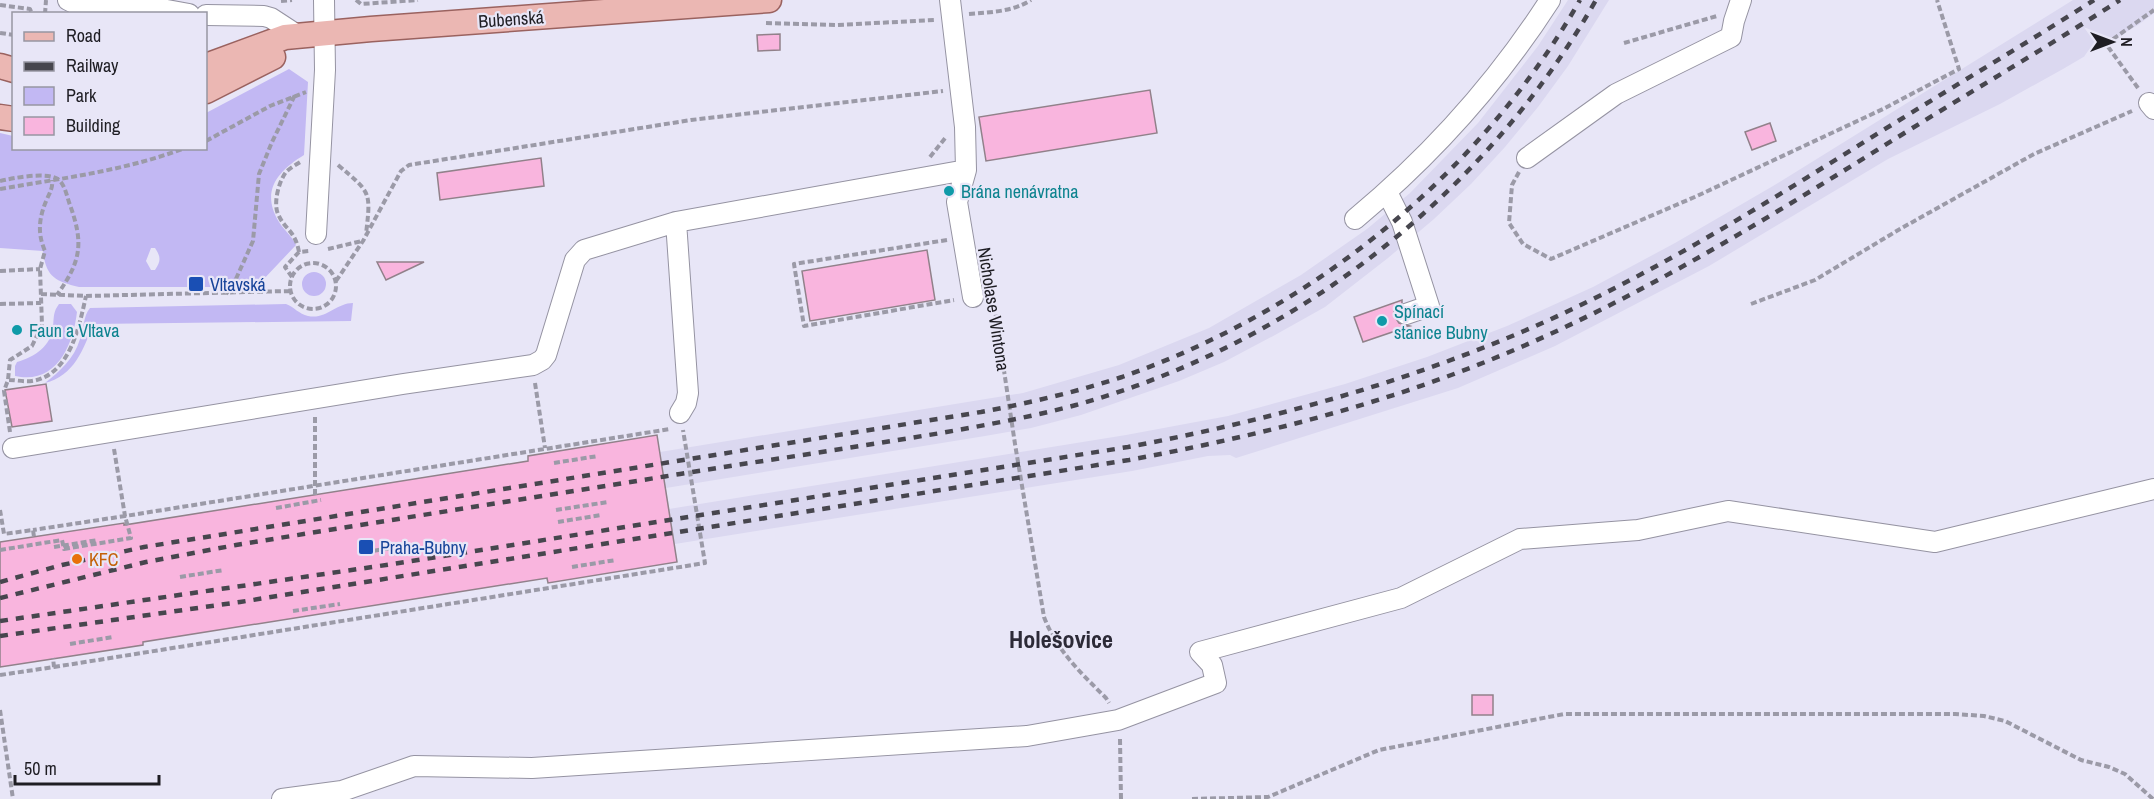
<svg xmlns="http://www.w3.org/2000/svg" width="2154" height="799" viewBox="0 0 2154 799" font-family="'Archivo Narrow',sans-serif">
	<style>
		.built { fill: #dbd8f0 }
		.green { fill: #c2b8f3; fill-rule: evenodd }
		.building { fill: #f9b5de; stroke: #91818a; stroke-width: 1.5 }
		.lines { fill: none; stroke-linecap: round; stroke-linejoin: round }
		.minor-casing { stroke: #9593a2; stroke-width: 22 }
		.major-casing { stroke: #9a625f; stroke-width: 27 }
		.path { stroke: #9b9aa7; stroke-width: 4; stroke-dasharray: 6 3; stroke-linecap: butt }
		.minor { stroke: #fff; stroke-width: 20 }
		.major { stroke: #ebb7b3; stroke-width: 24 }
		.rail { stroke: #47464e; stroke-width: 4.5; stroke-dasharray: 8 8; stroke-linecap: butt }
		.culture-dot { fill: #0f9aa8; stroke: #e8e6f7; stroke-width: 2 }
		.transit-dot { fill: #1a4fb4; stroke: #e8e6f7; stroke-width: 2 }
		.food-dot { fill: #e8710a; stroke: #e8e6f7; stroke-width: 2 }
		.labels { text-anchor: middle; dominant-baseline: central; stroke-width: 4.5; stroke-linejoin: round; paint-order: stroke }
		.street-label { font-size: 18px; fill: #1e1d23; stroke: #e8e6f7 }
		.culture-label { font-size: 18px; fill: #0d838f; stroke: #e8e6f7; text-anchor: start }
		.transit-label { font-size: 18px; fill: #164399; stroke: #e8e6f7; text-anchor: start }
		.food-label { font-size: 18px; fill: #c56008; stroke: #e8e6f7; text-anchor: start }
		.district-label { font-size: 24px; font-weight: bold; fill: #2c2a37; stroke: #e8e6f7 }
	</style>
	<rect width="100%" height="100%" fill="#e8e6f7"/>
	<path class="built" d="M1568,0H1609L1568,66L1538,107L1505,147L1471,184L1434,219L1388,258L1325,307L1275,335L1224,362L1179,381L1081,415L1031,428L985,436L666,488L669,509L1126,435L1228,416L1345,384L1427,357L1507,326L1593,287L1675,243L1773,186L2073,0H2154V13L2138,25L2063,69L2000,104L1888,159L1709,266L1555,346L1458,388L1236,458L1230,455L1208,456L1132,471L675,544L677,562L548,583L546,578L143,642V645L66,656L0,542L124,523L125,525L528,461V456L657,435L660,452L1023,393L1119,365L1209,328L1301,275L1367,229L1410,193L1478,123L1538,46Z"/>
	<path class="green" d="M289,69L308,82L304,155C278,171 260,191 279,222C284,230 292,236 296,245L261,282L244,287H79C55,281 46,277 43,251L0,248V133L13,136L14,148H206V113ZM151,248H155C161,257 161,261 155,270H151L146,261Z
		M302 284a12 12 0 1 1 24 0a12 12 0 1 1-24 0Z
		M353,303L351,321L93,324C84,349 74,376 45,383C60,371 74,359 80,339C84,329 83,316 90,308L286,304C294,307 299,314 308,316C326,320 336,303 353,303Z
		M59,304H71L77,312C73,346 56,385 15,376V366L17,362C35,357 51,346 53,327C54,317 53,312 59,304Z"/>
	<path class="building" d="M780,34V50L758,51L757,35Z
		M1150,90L1157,133L986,161L979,117Z
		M1770,123L1776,141L1752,150L1745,132Z
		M541,158L544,186L440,200L437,173Z
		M927,250L935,300L810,321L802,271Z
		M377,262H424L386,280Z
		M1402,300V303L1394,311L1395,317L1399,323L1410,326L1363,342L1354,317Z
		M46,384L52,421L12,427L5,390Z
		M657,435L677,562L548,583L547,578L143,642V645L0,667V542L124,523V525L528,461V456Z
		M1472,695H1493V715H1472Z"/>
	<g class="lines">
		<g class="minor-casing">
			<path id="minor" d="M68,0L78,5L167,10L189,14
				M950,0L965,127L966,170L957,202L973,297
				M206,15L264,16L271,18L297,35
				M2149,103L2154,109
				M1527,158L1616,94L1731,37L1734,21L1741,0
				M1387,192L1402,222L1429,306L1406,314
				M1355,219C1432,155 1496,84 1550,0
				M676,222L688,393L686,403L680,413
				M316,234L325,70L324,0
				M13,448L403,384L533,365L542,360L546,355L575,260L584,250L676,222L966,170
				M282,799L342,791L414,766L532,768L1027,736L1118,720L1216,683L1212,665L1200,652L1401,598L1520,539L1638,530L1728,511L1935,542L2154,489"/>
		</g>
		<g class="major-casing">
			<path id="major" d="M0,66L14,70
				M206,66L285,37L371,29L769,0
				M206,91L273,57
				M0,117L14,119"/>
		</g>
		<path class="path" d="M356,0L361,4L418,0
			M281,1L292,0
			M0,5L30,9L32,14
			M45,14L46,0
			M969,14C991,12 1012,12 1031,0
			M766,23L837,25L935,20
			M0,33L14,35
			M1624,43L1717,16
			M2138,88L2106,44L2154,10
			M206,141L270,106L306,92
			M930,157L946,137
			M338,165C371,193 371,191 366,234
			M1519,172L1512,185L1509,223L1523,244L1551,259L1697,196L1883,109L1959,69L1937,0
			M0,181C13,178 49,171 59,180C65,185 67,197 70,205C84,244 81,261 57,295
			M0,189C63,178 124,171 185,148
			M947,240L794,264L804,326L954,300
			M328,249L362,241
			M299,252C295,230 285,230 278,214C273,203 279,181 286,172C290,168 297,164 302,161
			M290 286a23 23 0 1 1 46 0a23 23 0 1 1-46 0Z
			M0,271L40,269
			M292,277L285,267L299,252L309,251
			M336,281L363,241L401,171L409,165L691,120L943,91
			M41,294L86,296L290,291
			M226,294L235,281L253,241L259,174L272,142L295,95
			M993,297L1015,444L1044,617C1057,651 1081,673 1106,698L1109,703
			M0,304L41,303
			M1751,304L1815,280L1900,229L2034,154L2132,111
			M9,380C16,380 25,382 32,381C70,375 79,327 86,296
			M535,383L545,448
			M315,417V496
			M10,432L4,391L8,380L10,360L32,346L42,325L40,269L45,251C37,233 39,217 47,199C50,192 53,188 52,180
			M114,449L125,516L670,429
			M554,463L598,456
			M276,508L321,500
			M0,510L4,534L33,530L34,537
			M556,510L608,502
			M558,522L601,515
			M54,547L98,540
			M0,550L62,540L64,549L131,538L125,516L33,530
			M365,552L412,545
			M572,567L616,560
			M180,577L224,570
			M293,611L340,604
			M70,644L113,637
			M54,667L705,563L683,430
			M0,675L54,667L53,658
			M0,710L13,799
			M1120,739L1121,799
			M1192,799L1268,797L1379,750L1564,714H1955L1984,716L2005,721L2081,760L2109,767L2125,774L2153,799"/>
		<use href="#minor" class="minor"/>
		<use href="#major" class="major"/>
		<path class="rail" d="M0,582L62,565L144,547L981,412C1029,403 1076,392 1122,377C1311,311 1481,174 1580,0
			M0,598L146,562L236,545C402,518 569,492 736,465C804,455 873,444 941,433C986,425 1031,417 1076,405C1293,345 1485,196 1596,0
			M0,621L393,564L1128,447C1255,423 1380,390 1500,341C1631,288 1750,213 1869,139C1944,92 2019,48 2094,0
			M0,636L240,602L1129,460C1258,436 1386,404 1507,353C1645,295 1771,216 1898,137C1972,91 2047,47 2120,0"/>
	</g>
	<g class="culture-dot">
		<circle cx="949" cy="191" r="6"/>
		<circle cx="1382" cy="321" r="6"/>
		<circle cx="17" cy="330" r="6"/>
	</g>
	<g class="transit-dot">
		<rect x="188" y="276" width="16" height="16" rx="3"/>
		<rect x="358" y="539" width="16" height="16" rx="3"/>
	</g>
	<circle class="food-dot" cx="77" cy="559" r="6"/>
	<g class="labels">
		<g class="street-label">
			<text transform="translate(511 19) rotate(-4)">Bubenská</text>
			<text transform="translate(994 309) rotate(81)">Nicholase Wintona</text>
		</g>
		<g class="culture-label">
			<text x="961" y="191">Brána nenávratna</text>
			<text x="1394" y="311">Spínací<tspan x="1394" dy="21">stanice Bubny</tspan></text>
			<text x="29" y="330">Faun a Vltava</text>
		</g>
		<g class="transit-label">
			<text x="210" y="284">Vltavská</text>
			<text x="380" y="547">Praha-Bubny</text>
		</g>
		<g class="food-label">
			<text x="89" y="559">KFC</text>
		</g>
		<g class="district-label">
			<text x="1061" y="639">Holešovice</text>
		</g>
	</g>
	<rect x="12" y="12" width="195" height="138" fill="#e8e6f7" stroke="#9796a2" stroke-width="1.5"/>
	<rect x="24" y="32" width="30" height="9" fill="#ebb7b3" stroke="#9796a2" stroke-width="1.5"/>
	<text x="66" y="42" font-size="18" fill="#1e1d23">Road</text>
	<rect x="24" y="62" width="30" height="9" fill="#47464e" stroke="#9796a2" stroke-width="1.5"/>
	<text x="66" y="72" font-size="18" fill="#1e1d23">Railway</text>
	<rect x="24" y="87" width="30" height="18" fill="#c2b8f3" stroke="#9796a2" stroke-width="1.5"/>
	<text x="66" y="102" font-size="18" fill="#1e1d23">Park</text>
	<rect x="24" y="117" width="30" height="18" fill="#f9b5de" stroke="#9796a2" stroke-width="1.5"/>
	<text x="66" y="132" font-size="18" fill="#1e1d23">Building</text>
	<g transform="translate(2112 42) rotate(90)" stroke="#e8e6f7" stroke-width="4.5" paint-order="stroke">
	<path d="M0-4.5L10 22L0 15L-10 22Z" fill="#1e1d23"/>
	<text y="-9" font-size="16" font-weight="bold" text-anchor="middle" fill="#1e1d23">N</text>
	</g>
	<path d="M15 775v9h144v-9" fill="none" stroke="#1e1d23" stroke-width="3"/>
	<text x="24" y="775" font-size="18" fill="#1e1d23" stroke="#e8e6f7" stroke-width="4.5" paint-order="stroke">50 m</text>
</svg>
